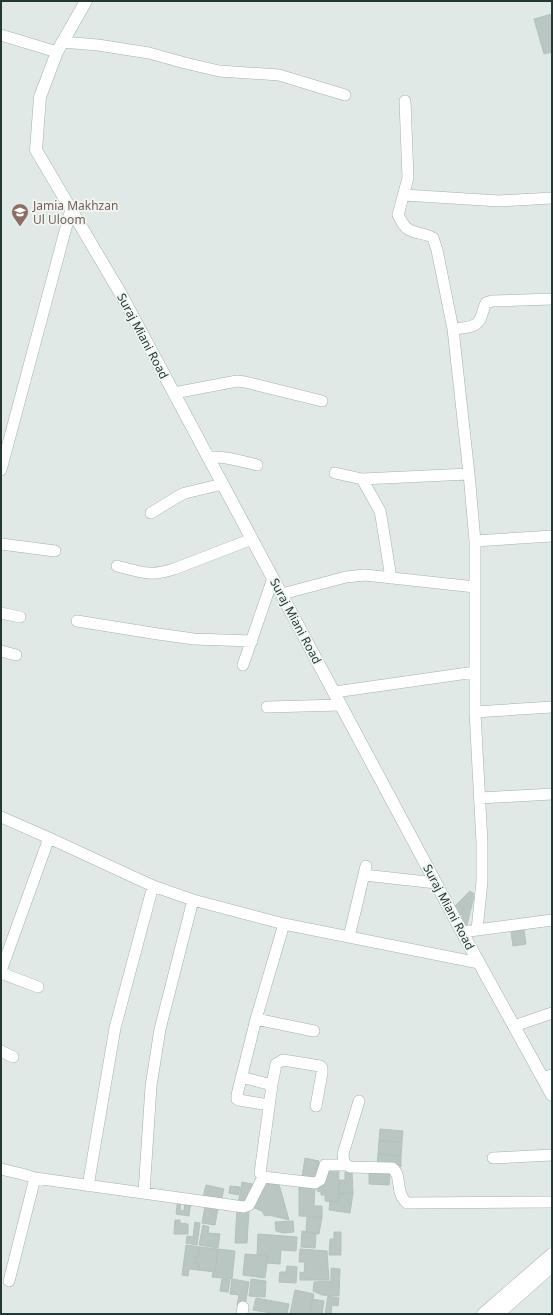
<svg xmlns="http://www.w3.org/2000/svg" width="553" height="1315" viewBox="0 0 553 1315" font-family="'Noto Sans',sans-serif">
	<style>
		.building { fill: #b9c6c2; stroke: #b3c2bd }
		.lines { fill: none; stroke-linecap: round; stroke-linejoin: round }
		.minor-casing { stroke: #a4b0ad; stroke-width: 12 }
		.tertiary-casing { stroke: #a4b0ad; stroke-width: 13 }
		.secondary-casing { stroke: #a0b4ae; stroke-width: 13 }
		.minor { stroke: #fff; stroke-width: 11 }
		.tertiary { stroke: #fff; stroke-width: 12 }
		.secondary { stroke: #fff; stroke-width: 12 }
		.labels { text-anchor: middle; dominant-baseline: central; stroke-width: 3.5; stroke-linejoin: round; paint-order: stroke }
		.education-label { font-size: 12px; fill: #785e54; stroke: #f0f6f3; text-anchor: start }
		.street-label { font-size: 12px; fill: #233833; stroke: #f0f6f3 }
	</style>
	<rect width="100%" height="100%" fill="#e0e9e6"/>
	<path class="building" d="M552,14V52L544,54L534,19Z
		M470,891L474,894L459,913L453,908Z
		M474,896L467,925L463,923L458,915Z
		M524,930L526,944L513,946L511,932Z
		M380,1129L403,1131L402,1142L379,1141Z
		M379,1141L402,1142L401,1156L378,1154Z
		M378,1154L401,1156V1167L377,1165Z
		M305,1158L319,1161L316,1180L302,1177Z
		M326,1165L339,1167L338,1202L325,1201V1195H321V1192L317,1191L318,1185H324Z
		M345,1172H352L353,1193L339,1194V1180H345Z
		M369,1173L390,1174L389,1185L369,1184Z
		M264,1181L279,1184L289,1220L269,1215L265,1216L262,1211L252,1207Z
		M242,1182L257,1185L247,1205L238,1203Z
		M206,1185L224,1189L221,1202L203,1197Z
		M230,1186L240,1187L238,1195L229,1193Z
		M299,1187H315L314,1206H322V1217L299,1216Z
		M353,1193L350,1213L329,1210L330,1201L338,1202L339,1194Z
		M178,1198L181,1199L180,1210L184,1211L185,1200L191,1201L189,1216L176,1214Z
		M205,1206L218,1208L215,1225L202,1223Z
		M237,1209H249L247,1243H235Z
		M307,1217H322L319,1234L306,1232Z
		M175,1220H180V1223L188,1224V1234H174Z
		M293,1221L294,1232L283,1233L276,1231L275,1222Z
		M195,1222L200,1223L197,1245L186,1243L187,1236L193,1237Z
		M203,1225L209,1227L208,1233L220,1234L218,1248L199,1245Z
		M302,1231L316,1234L315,1248L301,1247Z
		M334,1232H341V1255H329L330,1239H334Z
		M258,1234L297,1237L296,1251L281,1250L280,1264L267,1263L268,1256L257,1255Z
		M186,1245L200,1247L198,1256H196L195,1263L199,1264L198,1270L189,1269L188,1276L182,1275Z
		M200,1247L218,1249L215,1272L198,1270L199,1264L195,1263L196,1256H198Z
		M218,1249L235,1251L232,1279L212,1277L213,1272H215Z
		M300,1249L327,1251L329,1280H300V1272L304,1273L305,1262H299Z
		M245,1254L268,1256L265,1278L243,1275Z
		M287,1266L297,1267L296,1283L279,1282L280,1272H286Z
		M331,1268L340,1269L339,1296L322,1295L313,1291L314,1282L331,1281Z
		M222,1279L230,1280L228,1292L220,1291Z
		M232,1279L249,1282L245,1306L237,1305L239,1295L230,1294Z
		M251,1279L266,1281L265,1297L249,1296Z
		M295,1290L314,1294L310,1314H290Z
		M328,1296L339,1298L338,1306L332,1305L331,1313L336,1314H325Z
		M256,1298L289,1304L287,1314H277L253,1310Z
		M312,1299L324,1301L322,1314H310Z"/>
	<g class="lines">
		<g class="minor-casing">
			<path id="minor" d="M1,35L57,52
				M62,42L98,45L149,53L185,63L219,71L279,75L345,95
				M405,101L408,178L398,215C401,220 403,226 408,229C415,234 426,233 433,238L437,250L453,329L469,474L475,541V712L482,843V881L477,930
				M404,195L499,201L552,198
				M453,329C460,328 475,328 479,321C483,315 483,308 486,303L492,301L552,299
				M174,393L237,381L245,382L322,401
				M208,457C225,456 240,461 257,465
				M1,470L71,209
				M335,473L362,479L469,474
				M362,479L380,511L381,516L391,578
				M151,513L177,497L185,493L223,484
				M475,541L552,536
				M1,544L55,551
				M117,566C141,572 149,577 174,569L252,539
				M282,594L346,577L365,575L475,587
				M1,613L20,617
				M77,621L158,634L194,639L252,641
				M1,651L16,655
				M243,665L273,578
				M335,692L475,672
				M267,707L341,705
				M475,712L552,707
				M480,798L552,794
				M1,817L49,838L153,886L193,900L284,924L479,963
				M364,875L436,883
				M462,932L552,920
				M349,937L366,866
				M1,971L49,838
				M1,973L38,987
				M256,1019L314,1031
				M514,1026L552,1013
				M1,1051L13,1057
				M241,1077L272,1085
				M543,1078L552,1075
				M359,1101L343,1154L344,1163L350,1167L392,1168C403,1175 394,1192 407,1203L552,1202
				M269,1105L239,1100L237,1099V1095L256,1019L284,924
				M316,1106L322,1073V1068L320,1066L283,1060L276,1064L272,1085L260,1173L263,1177L315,1183L320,1180L325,1165H346
				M493,1158L552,1155
				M1,1169L22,1174L35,1178L244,1207L249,1205L263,1177
				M88,1186L115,1028L153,886
				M144,1193L151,1086L160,1029L193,900
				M9,1281L35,1178
				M242,1314L243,1307"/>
		</g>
		<g class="tertiary-casing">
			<path id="tertiary" d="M86,1L57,52L40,97L36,150L122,296L462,932L552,1095"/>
		</g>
		<g class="secondary-casing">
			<path id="secondary" d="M483,1314L552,1254
				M498,1314L552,1266"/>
		</g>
		<use href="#minor" class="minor"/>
		<use href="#tertiary" class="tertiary"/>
		<use href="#secondary" class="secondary"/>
	</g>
	<defs>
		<g id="school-pin" transform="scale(0.9)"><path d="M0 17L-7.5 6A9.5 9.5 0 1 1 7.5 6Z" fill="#8d6e63" stroke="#f0f6f3"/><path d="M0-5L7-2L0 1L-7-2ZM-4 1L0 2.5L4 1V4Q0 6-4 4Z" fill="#fff"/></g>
	</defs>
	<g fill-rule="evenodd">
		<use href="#school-pin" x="20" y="212"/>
	</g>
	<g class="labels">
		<g class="education-label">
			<text x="33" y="205">Jamia Makhzan<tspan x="33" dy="14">Ul Uloom</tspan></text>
		</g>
		<g class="street-label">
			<text transform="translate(143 336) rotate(62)">Suraj Miani Road</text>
			<text transform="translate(296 621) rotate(62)">Suraj Miani Road</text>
			<text transform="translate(449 907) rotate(62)">Suraj Miani Road</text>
		</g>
	</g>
	<rect width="553" height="1315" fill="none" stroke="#233833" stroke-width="4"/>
</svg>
